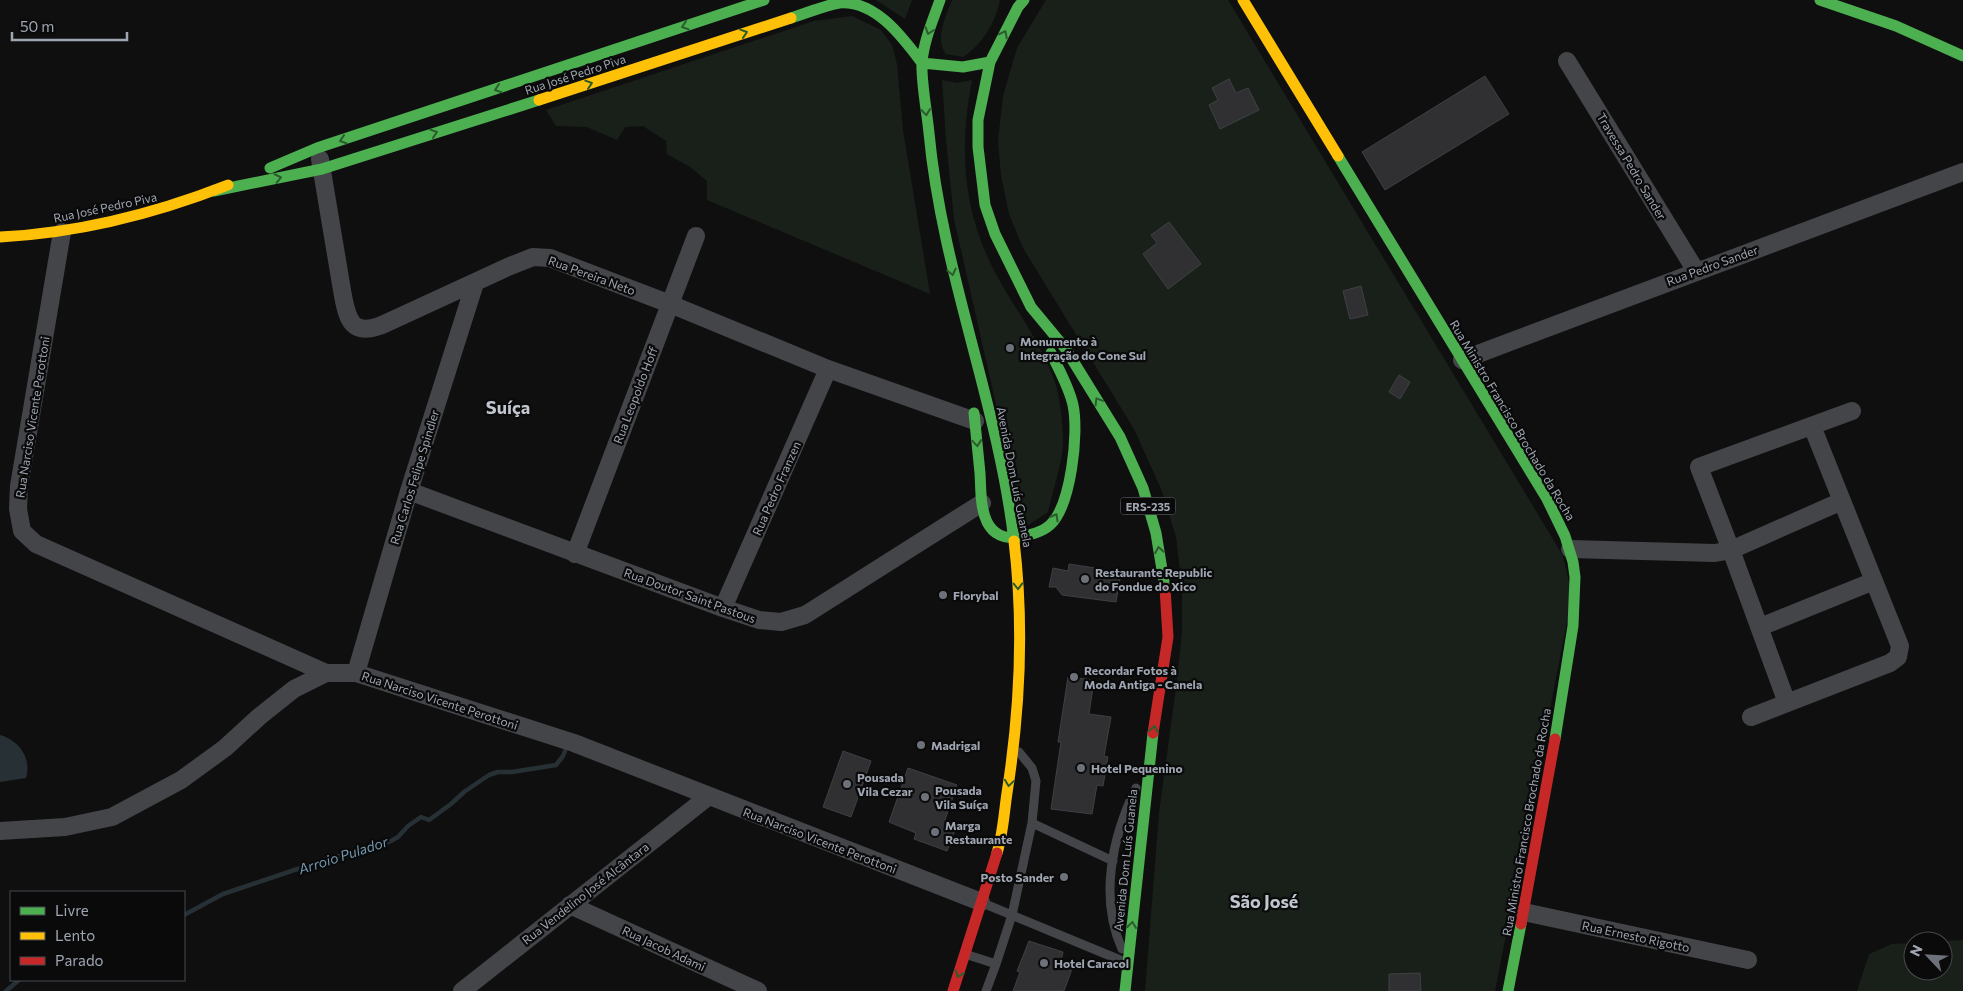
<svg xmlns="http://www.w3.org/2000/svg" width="1963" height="991" viewBox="0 0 1963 991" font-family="Commissioner,sans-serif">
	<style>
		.green { fill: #19201a }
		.water { fill: #263035 }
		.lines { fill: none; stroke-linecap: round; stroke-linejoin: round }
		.stream { stroke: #263035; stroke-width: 4.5 }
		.building { fill: #303033; stroke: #3e4044 }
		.lane { stroke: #444549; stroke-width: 9 }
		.street { stroke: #444549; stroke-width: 18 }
		.fast { stroke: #4caf50; stroke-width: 11 }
		.slow { stroke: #ffc107; stroke-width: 11 }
		.jam { stroke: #c62828; stroke-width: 11 }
		.oneway { stroke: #2b5c2e }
		.poi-dot { fill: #6d7179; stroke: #0a0a0b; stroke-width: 2 }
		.labels { text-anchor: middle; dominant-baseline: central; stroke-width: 4.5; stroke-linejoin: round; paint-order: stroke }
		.shield { fill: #0a0a0b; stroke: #727780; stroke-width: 1 }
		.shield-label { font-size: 11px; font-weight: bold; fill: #9fa6b2 }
		.street-label { font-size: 12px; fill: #9fa6b2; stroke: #0a0a0b }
		.poi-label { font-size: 12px; font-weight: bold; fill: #9fa6b2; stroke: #0a0a0b; text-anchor: start }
		.water-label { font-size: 14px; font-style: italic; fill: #7398b0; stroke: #0a0a0b }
		.district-label { font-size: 18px; font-weight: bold; fill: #c0c5ce; stroke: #0a0a0b }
	</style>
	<rect width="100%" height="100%" fill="#0f0f10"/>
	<path class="green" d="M876,0H912L905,19Z
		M952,0H1000C995,23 983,44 963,57L946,54C934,38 946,17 952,0Z
		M1046,0H1228L1563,556L1572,596L1495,991H1145L1159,813L1177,681L1182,631V588L1176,537L1162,491L1134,429L1023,248L1009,214L1001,176L998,141L1003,96L1017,48Z
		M852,16L881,30L892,45L897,64L903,130L930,294L707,200V181L690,167L667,154L666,141L643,126L625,127L617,140L587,127L556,126L546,110L814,21Z
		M942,80L957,83L972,80C958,154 963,218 1002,285C1021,318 1046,351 1057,389C1060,399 1064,434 1063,445C1061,467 1053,490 1048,512L1024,528L954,219L946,140Z
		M1963,940V991H1857L1869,954L1892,944L1913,943V971H1943V941Z"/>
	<path class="water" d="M0,735C19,740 32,759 26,778L0,782Z"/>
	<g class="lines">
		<path class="stream" d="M184,915L223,894L330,858L367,850L391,841L398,837L408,826L421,817L429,820L451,804L464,792L489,775L498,772H512L556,765L563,756L567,746
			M6,991L19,980"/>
	</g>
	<path class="building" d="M1485,76L1509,114L1385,190L1362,152Z
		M1229,79L1236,93L1248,88L1259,110L1220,129L1209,105L1218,100L1212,88Z
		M1169,222L1201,264L1168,289L1143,254L1157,243L1151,235Z
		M1361,286L1368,315L1350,319L1343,291Z
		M1399,375L1410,382L1400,399L1389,392Z
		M1069,564L1121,572L1116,602L1062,595L1056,587H1049L1053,568L1068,571Z
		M1068,677L1094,680L1089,714L1111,717L1104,756L1108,757L1103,786L1097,785L1092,814L1051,809L1061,742H1058Z
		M843,751L871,761L851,817L823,807Z
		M908,768L957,785L945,820L957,825L947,851L914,839L916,833L889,822Z
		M1029,941L1063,952L1061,961L1073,966L1064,991H1013L1020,972L1017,971Z
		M1420,973L1421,991H1389V974Z"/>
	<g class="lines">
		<path class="lane" d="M1032,823L1113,861
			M985,904L1125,962
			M1122,949C1099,898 1112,837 1136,788
			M968,955L996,964L1012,915L1032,823L1036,781L1032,768L1019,752
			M986,991L996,964"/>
		<path class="street" d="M1567,61L1696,271
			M320,159L343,296C348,322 353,336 382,325L510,266L533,257L550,258L670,304L828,369L975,421
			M62,232L19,486L18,509L22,531L36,544L326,673H356L574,743L981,902
			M1462,360L1963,172
			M409,491L723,608L759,620L781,622L805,615L982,503
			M1570,549L1715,553L1731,550L1842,501
			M575,554L696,236
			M723,608L828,369
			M1760,627L1874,581
			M356,673L409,491L475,283
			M1787,703L1731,550L1699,467L1852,411
			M1751,717L1890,663L1898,657L1900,646L1812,426
			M0,831L65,827L112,817L181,780L225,748L260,716L294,689L326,673
			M570,905L758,991
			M1524,912L1748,960
			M462,991L709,796"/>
		<path class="fast" d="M940,0C933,20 924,40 922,62C921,82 927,112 929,133C942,273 998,403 1014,541
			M1024,0L1018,7L990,62L978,120V147L985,205L995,234L1031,307L1065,348L1120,437L1143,488L1156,533L1165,588
			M1820,0L1896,26L1963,56
			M791,18C807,13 823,6 839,3C876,0 903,38 922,63L963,67L990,62
			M1338,156L1547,499L1565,536L1573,562L1575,577L1573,626L1555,739
			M270,168L317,148L764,0
			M214,191L322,169L539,100
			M974,413C976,433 978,453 980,473C981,489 980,507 987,522C993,534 1005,540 1018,537C1029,535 1041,533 1050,525C1071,506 1079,433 1073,405C1069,387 1059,370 1051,353
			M1125,991L1153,733
			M1508,991L1521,924"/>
		<path class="slow" d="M1243,0L1338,156
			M539,100L791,18
			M0,237C80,233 154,214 228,185
			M997,853C1003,834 1004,813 1007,793C1020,710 1024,624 1014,541"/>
		<path class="jam" d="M1153,733L1168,637L1165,588
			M1521,924L1555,739
			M953,991L997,853"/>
	</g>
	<defs><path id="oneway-chevron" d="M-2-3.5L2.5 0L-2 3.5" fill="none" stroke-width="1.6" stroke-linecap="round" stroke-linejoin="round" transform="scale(1.25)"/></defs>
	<g class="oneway">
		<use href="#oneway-chevron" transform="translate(685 26) rotate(162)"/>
		<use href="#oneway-chevron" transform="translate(929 31) rotate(108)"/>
		<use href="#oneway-chevron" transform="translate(744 33) rotate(-18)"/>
		<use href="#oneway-chevron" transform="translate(1004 34) rotate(-63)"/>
		<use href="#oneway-chevron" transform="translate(589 84) rotate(-18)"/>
		<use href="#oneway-chevron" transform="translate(498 89) rotate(161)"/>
		<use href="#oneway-chevron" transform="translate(926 112) rotate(84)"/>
		<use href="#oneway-chevron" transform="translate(434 133) rotate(-18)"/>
		<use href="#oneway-chevron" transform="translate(343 140) rotate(162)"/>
		<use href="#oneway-chevron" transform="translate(278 178) rotate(-12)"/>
		<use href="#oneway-chevron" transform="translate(952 272) rotate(77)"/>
		<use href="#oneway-chevron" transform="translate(1098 401) rotate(-121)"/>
		<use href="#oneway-chevron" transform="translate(977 443) rotate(85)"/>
		<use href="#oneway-chevron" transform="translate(1055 517) rotate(-60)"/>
		<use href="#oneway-chevron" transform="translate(1159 550) rotate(-100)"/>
		<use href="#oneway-chevron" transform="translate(1018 586) rotate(89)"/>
		<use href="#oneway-chevron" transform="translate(1154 729) rotate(-81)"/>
		<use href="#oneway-chevron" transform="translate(1009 783) rotate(98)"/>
		<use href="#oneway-chevron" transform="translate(1132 925) rotate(-83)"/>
		<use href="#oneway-chevron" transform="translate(959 974) rotate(110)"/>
	</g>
	<g class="poi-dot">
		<circle cx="1010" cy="348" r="5"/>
		<circle cx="1085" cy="579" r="5"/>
		<circle cx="943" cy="595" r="5"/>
		<circle cx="1074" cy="677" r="5"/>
		<circle cx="921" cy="745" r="5"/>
		<circle cx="1081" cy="768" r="5"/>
		<circle cx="847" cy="784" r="5"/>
		<circle cx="925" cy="797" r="5"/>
		<circle cx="935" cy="832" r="5"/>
		<circle cx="1064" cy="877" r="5"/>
		<circle cx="1044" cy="963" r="5"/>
	</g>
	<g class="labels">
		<rect class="shield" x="1120.5" y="497.5" width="55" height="17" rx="4"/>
		<g class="shield-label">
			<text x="1148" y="506">ERS-235</text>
		</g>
		<g class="street-label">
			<text transform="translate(575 74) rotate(-18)">Rua José Pedro Piva</text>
			<text transform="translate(1632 166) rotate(59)">Travessa Pedro Sander</text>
			<text transform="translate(105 207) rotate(-12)">Rua José Pedro Piva</text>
			<text transform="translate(1712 265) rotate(-20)">Rua Pedro Sander</text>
			<text transform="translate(592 275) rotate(20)">Rua Pereira Neto</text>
			<text transform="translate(635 395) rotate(-69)">Rua Leopoldo Hoff</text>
			<text transform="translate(32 417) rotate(-81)">Rua Narciso Vicente Perottoni</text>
			<text transform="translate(1513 420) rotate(59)">Rua Ministro Francisco Brochado da Rocha</text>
			<text transform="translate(414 477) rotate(-73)">Rua Carlos Felipe Spindler</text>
			<text transform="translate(1015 477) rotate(79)">Avenida Dom Luís Guanela</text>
			<text transform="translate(776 488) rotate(-66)">Rua Pedro Franzen</text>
			<text transform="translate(690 595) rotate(20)">Rua Doutor Saint Pastous</text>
			<text transform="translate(440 700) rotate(18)">Rua Narciso Vicente Perottoni</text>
			<text transform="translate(1526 822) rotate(-80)">Rua Ministro Francisco Brochado da Rocha</text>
			<text transform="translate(820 840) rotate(21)">Rua Narciso Vicente Perottoni</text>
			<text transform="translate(1125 860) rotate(-84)">Avenida Dom Luís Guanela</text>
			<text transform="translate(585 893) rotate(-38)">Rua Vendelino José Alcântara</text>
			<text transform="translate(1636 936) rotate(12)">Rua Ernesto Rigotto</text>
			<text transform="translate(664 948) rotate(25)">Rua Jacob Adami</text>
		</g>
		<g class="poi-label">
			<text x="1020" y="341">Monumento à<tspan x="1020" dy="14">Integração do Cone Sul</tspan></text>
			<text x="1095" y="572">Restaurante Republic<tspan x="1095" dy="14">do Fondue do Xico</tspan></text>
			<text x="953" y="595">Florybal</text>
			<text x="1084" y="670">Recordar Fotos à<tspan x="1084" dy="14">Moda Antiga - Canela</tspan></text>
			<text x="931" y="745">Madrigal</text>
			<text x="1091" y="768">Hotel Pequenino</text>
			<text x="857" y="777">Pousada<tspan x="857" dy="14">Vila Cezar</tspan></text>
			<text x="935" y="790">Pousada<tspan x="935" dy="14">Vila Suíça</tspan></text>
			<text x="945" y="825">Marga<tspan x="945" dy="14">Restaurante</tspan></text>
			<text x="1054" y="877" text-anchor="end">Posto Sander</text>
			<text x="1054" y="963">Hotel Caracol</text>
		</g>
		<g class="water-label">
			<text transform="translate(343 855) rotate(-18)">Arroio Pulador</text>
		</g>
		<g class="district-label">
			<text x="508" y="407">Suíça</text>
			<text x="1264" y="901">São José</text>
		</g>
	</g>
	<rect x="10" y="891" width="175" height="90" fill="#0a0a0b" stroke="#46484e"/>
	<rect x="20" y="907" width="25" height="8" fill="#4caf50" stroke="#46484e"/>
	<text x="55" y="916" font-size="15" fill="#9fa6b2">Livre</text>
	<rect x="20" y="932" width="25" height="8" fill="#ffc107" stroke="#46484e"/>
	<text x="55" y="941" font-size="15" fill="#9fa6b2">Lento</text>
	<rect x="20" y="957" width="25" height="8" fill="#c62828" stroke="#46484e"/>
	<text x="55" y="966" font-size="15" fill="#9fa6b2">Parado</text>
	<g transform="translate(1928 956) rotate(295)"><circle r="24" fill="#0a0a0b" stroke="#46484e"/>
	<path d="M0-4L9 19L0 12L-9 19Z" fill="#6d7179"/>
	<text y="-8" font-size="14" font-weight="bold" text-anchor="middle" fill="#9fa6b2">N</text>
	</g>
	<path d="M12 32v8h115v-8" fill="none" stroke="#9fa6b2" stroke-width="2.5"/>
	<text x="20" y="32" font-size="15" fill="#9fa6b2" stroke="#0a0a0b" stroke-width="4" paint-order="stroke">50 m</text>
</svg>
